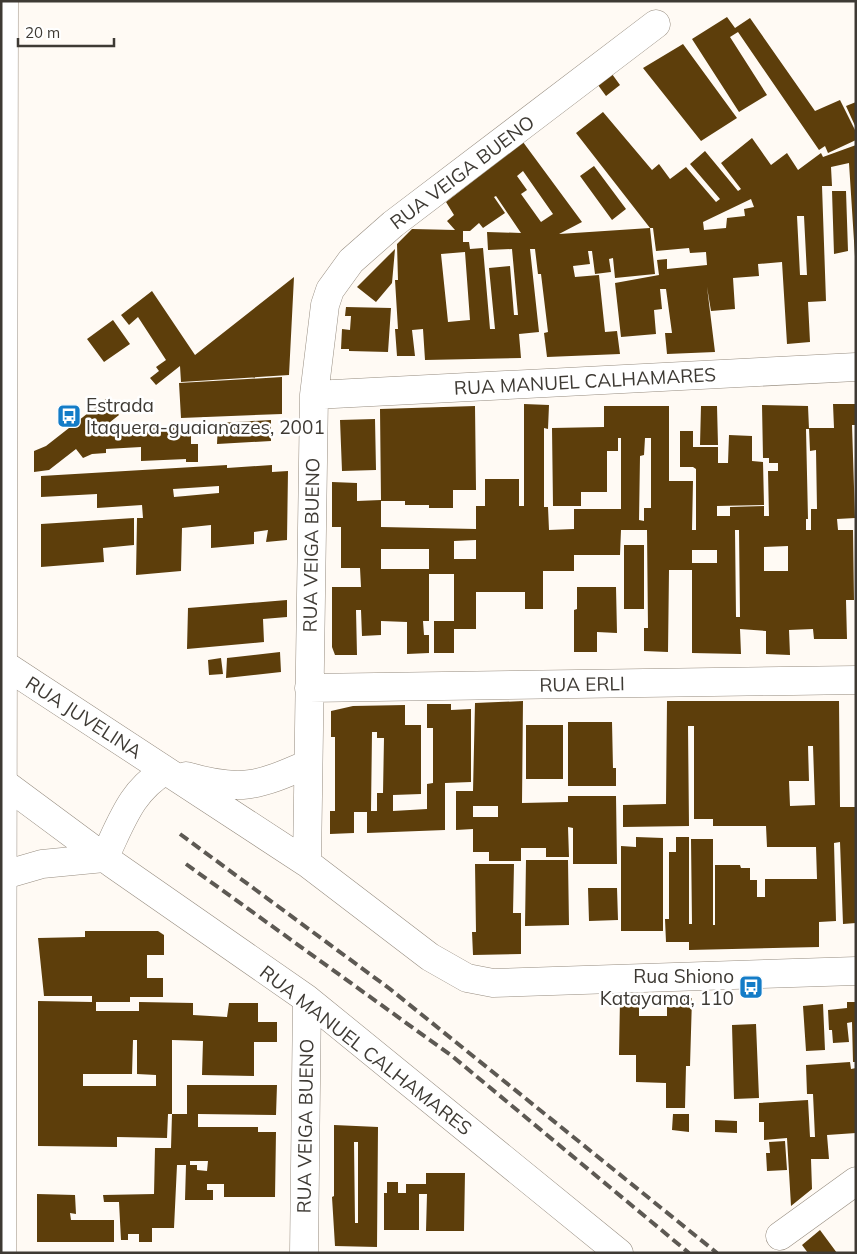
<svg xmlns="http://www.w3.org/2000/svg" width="857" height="1254" viewBox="0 0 857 1254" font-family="Mulish,sans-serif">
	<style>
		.building { fill: #5d3e0b; fill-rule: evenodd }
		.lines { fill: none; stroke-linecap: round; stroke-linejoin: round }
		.street-casing { stroke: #978d80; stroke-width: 29 }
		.secondary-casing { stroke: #978d80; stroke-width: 29 }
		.street { stroke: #fff; stroke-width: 28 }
		.secondary { stroke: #fff; stroke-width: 28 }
		.rail { stroke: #5d5953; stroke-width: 4; stroke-dasharray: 10 5; stroke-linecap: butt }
		.labels { text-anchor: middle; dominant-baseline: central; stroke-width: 5; stroke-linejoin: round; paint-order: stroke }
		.street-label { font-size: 19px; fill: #3e3a34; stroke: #fff }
		.poi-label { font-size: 19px; fill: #3e3a34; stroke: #fff; text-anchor: start }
	</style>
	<rect width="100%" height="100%" fill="#fffaf4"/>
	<path class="building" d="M727,17L735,28L750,18L815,111L840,100L856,132V140L828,153L825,146L819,150L738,32L730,37L767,95L739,112L692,39Z
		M683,44L737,118L701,141L643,68Z
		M612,74L620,85L606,96L598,85Z
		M856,102V128L846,106Z
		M603,112L652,170L659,164L670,179L686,167L716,202L720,199L690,164L705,151L738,191L741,189L721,163L752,138L771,165L787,153L798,170L821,153L823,157L856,145V272L849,163L831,167L832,186H822L826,301L808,302L810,342L787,344L782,262L758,264L759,276L733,278L735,309L711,311L707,287L715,352L667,354L665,333H672L666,289H660L662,309L654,310L656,334L621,337L615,283L659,275L657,260L667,259V269L707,265L706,252L690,253L689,248L656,251L653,228H650L576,133ZM751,199L754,207L744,209L745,216L727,218L726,228L704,230L703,222ZM797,216H804L807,275H800Z
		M523,142L582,222L559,234L650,228L655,274L615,278L613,258L609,259L611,272L595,274L592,251H588L590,264L573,266L575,277L599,275L605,332L617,331L620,354L547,357L544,333L548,332L541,274H538L535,249H530L539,332L519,334L521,358L425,360L423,329L412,330L415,356H397L395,329H398L395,280H398L397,244L412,229L455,230L447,221L454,215L446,202ZM523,171L553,214L541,222L521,194L527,190L517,176ZM496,196L521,233L487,232L488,250L512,249L518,315H514L510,266L489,268L495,329H490L483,248L470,249L469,242H463V231H470L479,223L483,228L505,213L494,197ZM465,252L470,320L448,322L441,254Z
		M594,166L626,209L612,220L580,176Z
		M832,191H846L848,251L834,254Z
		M395,249L392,283L376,302L357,287Z
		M294,277L289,375L181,382L180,366L156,385L150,378L159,371L156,367L166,360L138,317L129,325L121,315L152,291L195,355Z
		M346,307L391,308L388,352L349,351V349H341L342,329L350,330L351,316H345Z
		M113,320L130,344L104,362L87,339Z
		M282,377V414L181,418L179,383Z
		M106,399L119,415L100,430L191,425V444H198V462H186V459L141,461V447L106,449V453L92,454L83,458L76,449L49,470L34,472V451L46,446Z
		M524,404L549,405L548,429L544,428V507H548L549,530L574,529V509H621V438H618V451H607V492H581V506H553L552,428L604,427V406H669V481H693L692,530H696V469L693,467H680V431H693V447H718V463H728L729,435L752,436V461L763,462L764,505L717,506V516H730V507L764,506V516H769L768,471H778V463H769V458H763L762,405L808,406L809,429H806L808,519H806V530H811V509H817L816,450L810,451L809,428H834L833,404H856V425H852L855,518L837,519L838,530H853L854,600H846L847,639H814L813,629L789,630L790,655L766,654V631L740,629L741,654L692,653V570H669L668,652L644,651V628H648L647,530H621L620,555H574V571H543V609H525V592H476V629H454V653H434V621H454V574H429V621H423L424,635H429V653L407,654V622L381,621V635L362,636L361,610H356L357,655H335L332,647V587H361L360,568H341V527H332V482L357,483V501L381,500L380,409L475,406L476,490H453V508H429V505H405V501H381V527L476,529V506H485V479H519V506H524ZM645,438H651V508H644V521L639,520L640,456L644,455ZM735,530H739L740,617H736ZM476,540V559H454V541ZM788,546V571H764V547ZM381,549H429V569H381ZM692,550H717V563H692Z
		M701,406H717L718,445H700Z
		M375,419L376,470L342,471L340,420Z
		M271,420V441L217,444L218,423Z
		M227,465V468L272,465V472L288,471L287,540L266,542L268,530L254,532V544L211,548V525L182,528L181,571L136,575L137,518H143L142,505L97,508V494L41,497V476ZM219,486V493L174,497L173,489Z
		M134,518V545L103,548L104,562L41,567V524Z
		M624,545H644V609H624Z
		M577,587H616L617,633L597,632V652H574V610L577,609Z
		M287,600V617L263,619L264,642L187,649L188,608Z
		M280,652L281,672L226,678L227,658Z
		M221,658L223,674L209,675L208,660Z
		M523,701L522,803L568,802V796H616L617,864H573V828L568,827L569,857H546V848H521V861H489V852H473V829L456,830V791H473L475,703ZM473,806H498V817H473Z
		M667,701H839L840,807H856V923L843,924L840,842L834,843L836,921L819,922V947L689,950V942H666L665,919H669V852H676V837H689V924H692L691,839H713V925H715V865H740L741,868H750V880H757V897H765V879H817L816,847H767L766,826H713V819H694V726H688L689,826L623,827V805L666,804ZM808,746H813L815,805L790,806L789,781H809Z
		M427,704H451V710L471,709V782L445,783V830L367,833V812H354V833L330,834V811H335V737H331V711L353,706L405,705V725H421V794L393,795V811L427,809V784L433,783V728H427ZM372,732H377V738H384L383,793H377V811H371Z
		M568,722H612L613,768H616V786H568Z
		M526,725H563V779H526Z
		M636,837L663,838V931H621V846L636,847Z
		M526,860H568L569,925L525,926Z
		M475,864H514L513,913H521V954L473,955L472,932H476Z
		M588,888H617L618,920L589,921Z
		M85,931H158L164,935V955H147V978H163V997H130V1002H96V1011H139V1002L193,1003V1015L227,1017L229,1003H258V1022H277V1042H254V1076L202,1075L203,1041L172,1040V1114H168L167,1138L117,1137V1147L38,1146V1001L92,1002V996H44L38,938L85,937ZM133,1040H137V1074L156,1075V1086H83V1074H132Z
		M639,998V1016H667V998H692L690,1066H686L685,1108H666V1083L636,1082V1055H619L620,999Z
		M847,1002H856V1062H853L852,1022L847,1023L849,1042L833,1043L832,1030H829L828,1010L847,1008Z
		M823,1004L825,1050L806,1051L803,1006Z
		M756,1024L759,1098L734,1099L732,1025Z
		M850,1062L851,1069L856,1068V1133L827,1135L829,1159H811L812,1189L791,1206L787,1138L764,1140V1122H759V1103L808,1100L810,1137H815L813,1094H807L806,1065Z
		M187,1085H277L276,1115L198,1114V1127H258V1132H276L275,1197H224V1184H207V1190H213V1200H185L186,1165H177L174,1228H152V1242H139V1234H128V1240H121L119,1202H104L103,1195L154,1194L155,1148H171L172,1114H187ZM190,1161H208L207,1171L197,1170V1165H190Z
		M673,1114H689V1132L672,1130Z
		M715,1120L737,1121V1133L715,1132Z
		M334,1125L378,1127L377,1247L335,1246L332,1197L334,1196ZM354,1142H358V1223H355Z
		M785,1141L787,1170L767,1171L766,1153H770L769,1142Z
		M426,1173H465L464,1231H426L427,1194H419V1230H384V1193H387V1182H398V1193H406V1184H426Z
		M37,1194L75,1195L76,1214L70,1213L71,1220H114V1242H37Z
		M820,1230L837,1253H808L802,1245Z"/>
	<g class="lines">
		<g class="street-casing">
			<path id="street" d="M314,395L856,367
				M3,664L307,863L430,957L467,978L493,983L856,971
				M309,688L856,680
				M186,776C241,792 258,786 308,764
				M5,784L113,864L307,999L619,1253
				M104,858C121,824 131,790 165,771
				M307,863L314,395L325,305L330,290L351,261L393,224L656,24
				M4,875L42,864L104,858
				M780,1236L856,1181
				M304,1253L307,999"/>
		</g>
		<g class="secondary-casing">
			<path id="secondary" d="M2,1253L4,1"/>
		</g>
		<use href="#street" class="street"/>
		<use href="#secondary" class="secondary"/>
		<path class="rail" d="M180,834L390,989L717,1253
			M186,864L452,1056L689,1253"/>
	</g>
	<defs>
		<g id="bus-square" transform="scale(1.25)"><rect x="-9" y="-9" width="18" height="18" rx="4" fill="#147cc7" stroke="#fff"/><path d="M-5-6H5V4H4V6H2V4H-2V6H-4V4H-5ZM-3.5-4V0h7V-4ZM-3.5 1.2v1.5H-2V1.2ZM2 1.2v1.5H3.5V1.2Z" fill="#fff"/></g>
	</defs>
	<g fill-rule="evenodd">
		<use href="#bus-square" x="69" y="416"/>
		<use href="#bus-square" x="751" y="987"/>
	</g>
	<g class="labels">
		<g class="street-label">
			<text transform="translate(462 172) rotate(-37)">RUA VEIGA BUENO</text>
			<text transform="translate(585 381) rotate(-3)">RUA MANUEL CALHAMARES</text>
			<text transform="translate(311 545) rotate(-89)">RUA VEIGA BUENO</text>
			<text transform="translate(582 684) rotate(-1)">RUA ERLI</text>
			<text transform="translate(84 717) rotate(33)">RUA JUVELINA</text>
			<text transform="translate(366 1050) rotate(38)">RUA MANUEL CALHAMARES</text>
			<text transform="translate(305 1126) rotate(-89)">RUA VEIGA BUENO</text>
		</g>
		<g class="poi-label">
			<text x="86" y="405">Estrada<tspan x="86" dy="22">Itaquera-guaianazes, 2001</tspan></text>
			<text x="734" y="976" text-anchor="end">Rua Shiono<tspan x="734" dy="22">Katayama, 110</tspan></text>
		</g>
	</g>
	<rect width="857" height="1254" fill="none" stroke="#3e3a34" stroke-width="5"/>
	<path d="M18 38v8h96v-8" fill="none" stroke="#3e3a34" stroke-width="2.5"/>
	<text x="25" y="38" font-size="15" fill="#3e3a34" stroke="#ffffff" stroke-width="4" paint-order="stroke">20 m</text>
</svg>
